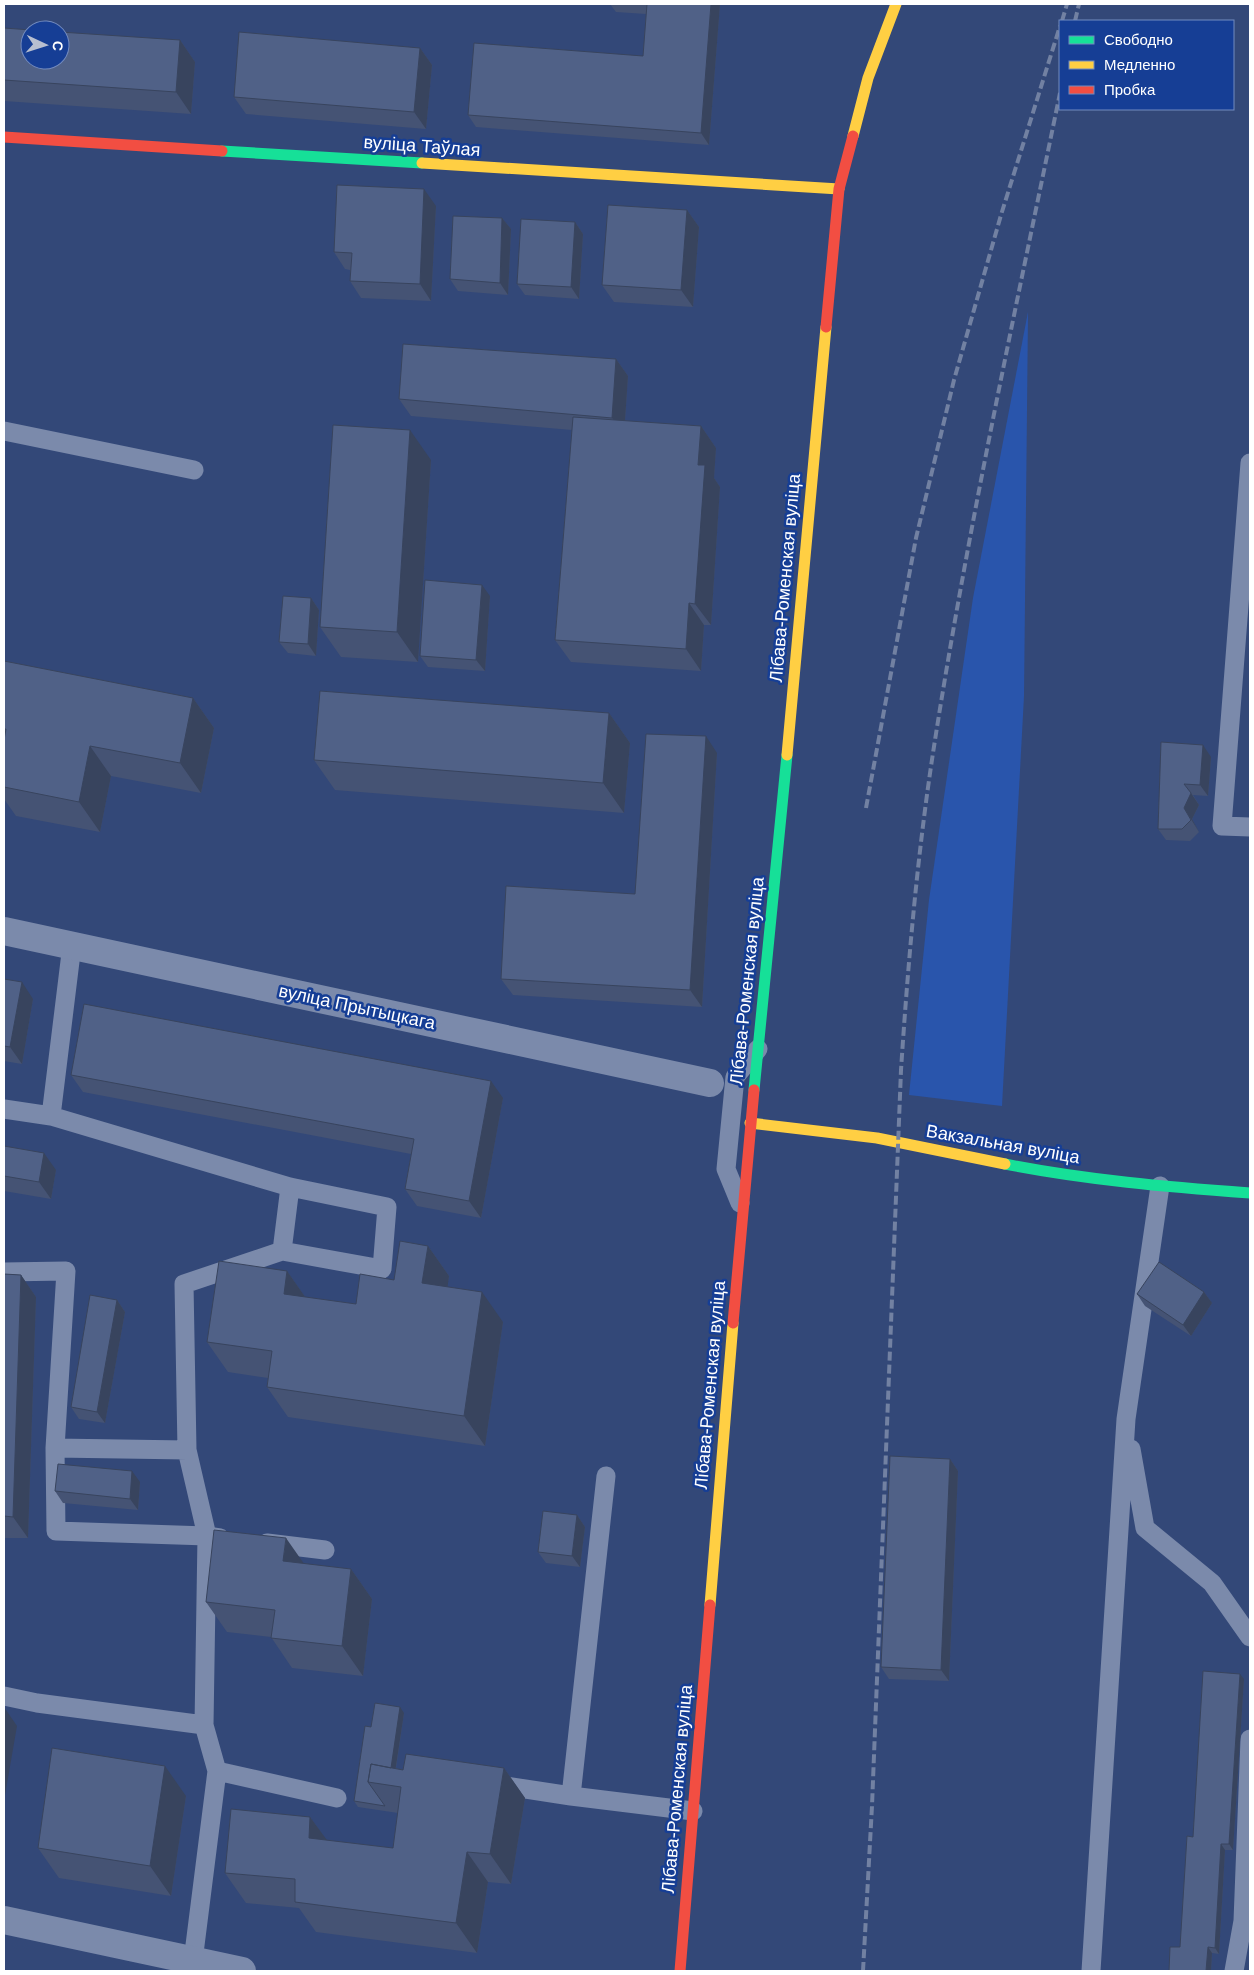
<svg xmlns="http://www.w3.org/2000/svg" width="1254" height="1975" viewBox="0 0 1254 1975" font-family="Helvetica,sans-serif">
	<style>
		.green { fill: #2955ac }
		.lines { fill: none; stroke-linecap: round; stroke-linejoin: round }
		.lane { stroke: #7b8aab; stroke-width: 19 }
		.street { stroke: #7b8aab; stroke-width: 28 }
		.fast { stroke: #16e098; stroke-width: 11 }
		.slow { stroke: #ffcf43; stroke-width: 11 }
		.jam { stroke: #f24e42; stroke-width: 11 }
		.rail { stroke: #7281a2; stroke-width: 4; stroke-dasharray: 9 4; stroke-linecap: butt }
		.wall { fill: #455374 }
		.shaded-wall { fill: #38445e }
		.building { fill: #506187; stroke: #38445e }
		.labels { text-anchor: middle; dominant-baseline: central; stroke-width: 5; stroke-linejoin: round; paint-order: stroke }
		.street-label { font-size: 18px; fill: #fff; stroke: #163e95 }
	</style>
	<rect width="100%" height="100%" fill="#334878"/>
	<path class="green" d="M1028,312L1024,696L1002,1106L909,1095L929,900L973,598Z"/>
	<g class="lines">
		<path class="lane" d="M4,431L194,470
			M1250,463L1222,826L1250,827
			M4,1109L51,1116L290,1187L387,1207L382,1269L282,1251L290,1187
			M51,1116L72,945
			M740,1203L726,1169L735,1077L758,1049
			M4,1272L66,1271L55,1448L56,1531L207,1536L187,1450L184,1284L282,1251
			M55,1448L187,1450
			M1131,1449L1145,1528L1212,1583L1250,1637
			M606,1476L571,1796L693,1811
			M267,1543L325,1550
			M4,1696L37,1703L204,1725L217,1771
			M204,1725L207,1536L220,1538
			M493,1784L571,1796
			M193,1961L217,1771L337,1798
			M1091,1971L1126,1419L1160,1186
			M1234,1971L1243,1921L1250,1739"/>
		<path class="street" d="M4,931L710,1083
			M4,1920L242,1971"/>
		<path class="fast" d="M222,151L422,163
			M754,1090L787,755
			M1005,1164C1086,1180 1168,1187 1250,1193"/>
		<path class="slow" d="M853,136L868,78L896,4
			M422,163L839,189
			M787,755L826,327
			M750,1123L877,1138L1005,1164
			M710,1605L733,1323"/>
		<path class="jam" d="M4,137L222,151
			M826,327L839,189L853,136
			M733,1323L754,1090
			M680,1971L710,1605"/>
		<path class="rail" d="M1062,21L1067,4
			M1075,21L1079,4
			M866,808L916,538L954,380L1001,215L1060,26
			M863,1971L872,1806L901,1070C908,964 917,858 933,753C967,532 1015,312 1060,93"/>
	</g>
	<path class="wall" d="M610,4H720L709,145L476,127L468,115L643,56L646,14L616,12Z
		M4,28L180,40L195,62L191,114L4,101Z
		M420,48L432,65L426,129L246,114L234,97Z
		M436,206L431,301L361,298L350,281V270L345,269L334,252Z
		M687,210L699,227L693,307L614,302L602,285Z
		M502,218L511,229L508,295L458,291L450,279Z
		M575,222L583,234L579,299L525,295L517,284Z
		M616,359L628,376L625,421L701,426L716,448L714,478L720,487L711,625H704L701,671L571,662L555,640L572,430L411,416L399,399Z
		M431,460L418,662L341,657L320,627Z
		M490,596L485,671L428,667L420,656Z
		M311,598L319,610L316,656L288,653L279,642Z
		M4,661L193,698L214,728L201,793L111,776L100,832L16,816L4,799Z
		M609,713L630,743L624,813L335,790L314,760Z
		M1161,742L1211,757L1208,796L1193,795L1199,805L1192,819L1199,832L1190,841L1166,840L1158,829Z
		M717,753L702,1007L513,995L501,979L635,894Z
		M4,979L33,999L22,1064L4,1061Z
		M71,1075L503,1098L481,1218L417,1206L405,1189L411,1154L83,1092Z
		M4,1146L56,1170L51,1199L4,1191Z
		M428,1246L449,1276L447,1287L503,1322L485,1446L288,1417L267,1387L268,1378L228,1372L207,1342L287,1271L305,1297L356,1304L394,1280Z
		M4,1274L21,1275L36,1297L28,1538H5L4,1561Z
		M1204,1292L1212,1303L1191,1336L1145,1306L1137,1294Z
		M117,1300L125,1312L105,1423L79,1419L71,1407Z
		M950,1459L958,1471L949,1681L889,1679L881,1667Z
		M140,1482L138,1510L63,1503L55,1491Z
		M577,1515L585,1527L580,1567L546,1563L538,1552Z
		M304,1564L351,1569L372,1599L363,1676L292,1668L271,1637L227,1632L206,1602Z
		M1244,1679L1233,1850H1225L1219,1954L1212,1953L1211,1971H1169L1180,1947L1193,1837Z
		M404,1713L396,1768L403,1770L504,1768L525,1798L511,1884L488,1882L477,1953L316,1932L299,1908L246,1903L225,1873L310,1817L327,1841L393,1848L398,1813L358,1807L354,1801L371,1727Z
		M186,1796L171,1896L59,1878L38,1848Z"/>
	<path class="shaded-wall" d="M711,4H720L709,145L701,133Z
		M180,40L195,62L191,114L176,92Z
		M420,48L432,65L426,129L414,112Z
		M424,189L436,206L431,301L420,284Z
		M687,210L699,227L693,307L681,290Z
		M502,218L511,229L508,295L500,283Z
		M575,222L583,234L579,299L571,287Z
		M616,359L628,376L624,435L612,418Z
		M701,426L716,448L714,478L720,487L711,625L695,604L698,465Z
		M410,430L431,460L418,662L397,632Z
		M482,585L490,596L485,671L476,660Z
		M311,598L319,610L316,656L308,644Z
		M689,603L704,625L701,671L686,649Z
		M193,698L214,728L201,793L180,763Z
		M609,713L630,743L624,813L603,783Z
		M706,736L717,753L702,1007L690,990Z
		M1203,745L1211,757L1208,796L1200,785Z
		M90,746L111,776L100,832L79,802Z
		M1191,793L1199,805L1192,819L1199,832L1184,808Z
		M22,982L33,999L22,1064L10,1047Z
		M491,1081L503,1098L481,1218L469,1201Z
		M44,1153L56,1170L51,1199L39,1182Z
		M428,1246L449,1276L444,1313L422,1283Z
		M287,1271L308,1301L284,1294Z
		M21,1275L36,1297L28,1538L13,1517Z
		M482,1292L503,1322L485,1446L464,1416Z
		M1204,1292L1212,1303L1191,1336L1183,1325Z
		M117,1300L125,1312L105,1423L97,1412Z
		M950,1459L958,1471L949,1681L941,1670Z
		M132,1471L140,1482L138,1510L130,1499Z
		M577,1515L585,1527L580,1567L572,1556Z
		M4,1537L5,1538L4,1561Z
		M286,1538L307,1568L283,1561Z
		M351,1569L372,1599L363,1676L342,1646Z
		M1240,1674L1244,1679L1233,1850L1229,1844Z
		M4,1707L17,1726L4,1801Z
		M400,1707L404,1713L393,1786L388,1785Z
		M165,1766L186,1796L171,1896L150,1866Z
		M504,1768L525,1798L511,1884L490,1854Z
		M310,1817L332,1847L309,1838Z
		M1221,1844L1225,1850L1219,1954L1215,1948Z
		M467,1852L488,1882L477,1953L456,1923Z
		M1208,1947L1212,1953L1211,1971H1206Z"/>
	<path class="building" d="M647,4H711L701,133L468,115L474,43L643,56Z
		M4,28L31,30L30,60H60V32L180,40L176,92L4,80Z
		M239,32L420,48L414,112L234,97Z
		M337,185L424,189L420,284L350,281L352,253L334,252Z
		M608,205L687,210L681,290L602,285Z
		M453,216L502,218L500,283L450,279Z
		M521,219L575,222L571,287L517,284Z
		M403,344L616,359L612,418L399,399Z
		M573,417L701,426L698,465H705L695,604L689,603L686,649L555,640Z
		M333,425L410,430L397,632L320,627Z
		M425,580L482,585L476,660L420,656Z
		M283,596L311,598L308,644L279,642Z
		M4,661L193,698L180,763L90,746L79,802L4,787V740L6,729H4Z
		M320,691L609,713L603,783L314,760Z
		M646,734L706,736L690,990L501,979L506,886L635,894Z
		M1161,742L1203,745L1200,785L1184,784L1191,793L1184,808L1191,820L1182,829H1158Z
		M4,979L22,982L10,1047L4,1046Z
		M84,1004L491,1081L469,1201L405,1189L414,1139L71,1075Z
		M4,1146L44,1153L39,1182L4,1176Z
		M400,1241L428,1246L422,1283L482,1292L464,1416L267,1387L272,1351L207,1342L219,1261L287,1271L284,1294L356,1304L360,1274L394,1280Z
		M1159,1262L1204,1292L1183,1325L1137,1294Z
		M4,1274L21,1275L13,1517L4,1516Z
		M90,1295L117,1300L97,1412L71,1407Z
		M890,1456L950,1459L941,1670L881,1667Z
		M58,1464L132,1471L130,1499L55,1491Z
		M543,1511L577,1515L572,1556L538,1552Z
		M214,1530L286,1538L283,1561L351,1569L342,1646L271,1638L275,1610L206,1602Z
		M1203,1671L1240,1674L1229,1844H1221L1215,1948L1208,1947L1206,1971H1169L1170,1947H1180L1187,1836L1193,1837Z
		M375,1703L400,1707L391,1768L371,1764L368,1782L385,1806L354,1801L365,1726L371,1727Z
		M52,1748L165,1766L150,1866L38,1848Z
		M406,1754L504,1768L490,1854L467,1852L456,1923L295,1902V1879L225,1873L231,1809L310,1817L309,1838L393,1848L401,1787L368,1782L371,1764L403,1770Z"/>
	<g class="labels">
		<g class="street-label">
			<text transform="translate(422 146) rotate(4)">вуліца Таўлая</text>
			<text transform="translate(785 578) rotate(-85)">Лібава-Роменская вуліца</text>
			<text transform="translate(747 981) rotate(-84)">Лібава-Роменская вуліца</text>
			<text transform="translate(357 1007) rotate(12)">вуліца Прытыцкага</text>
			<text transform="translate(1003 1144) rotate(10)">Вакзальная вуліца</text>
			<text transform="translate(710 1385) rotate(-85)">Лібава-Роменская вуліца</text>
			<text transform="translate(677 1789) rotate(-85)">Лібава-Роменская вуліца</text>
		</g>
	</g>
	<rect width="1254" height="1975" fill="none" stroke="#ffffff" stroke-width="10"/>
	<rect x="1059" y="20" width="175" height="90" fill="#163e95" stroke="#738bbf"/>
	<rect x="1069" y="36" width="25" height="8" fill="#16e098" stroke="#738bbf"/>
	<text x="1104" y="45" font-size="15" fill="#ffffff">Свободно</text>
	<rect x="1069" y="61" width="25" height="8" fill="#ffcf43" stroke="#738bbf"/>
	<text x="1104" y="70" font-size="15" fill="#ffffff">Медленно</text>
	<rect x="1069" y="86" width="25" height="8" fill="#f24e42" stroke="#738bbf"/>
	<text x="1104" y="95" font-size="15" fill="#ffffff">Пробка</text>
	<g transform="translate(45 45) rotate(94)"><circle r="24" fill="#163e95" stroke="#738bbf"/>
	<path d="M0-4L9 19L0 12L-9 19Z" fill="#b8bfd0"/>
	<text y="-8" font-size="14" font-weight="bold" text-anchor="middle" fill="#ffffff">С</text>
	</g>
</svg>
